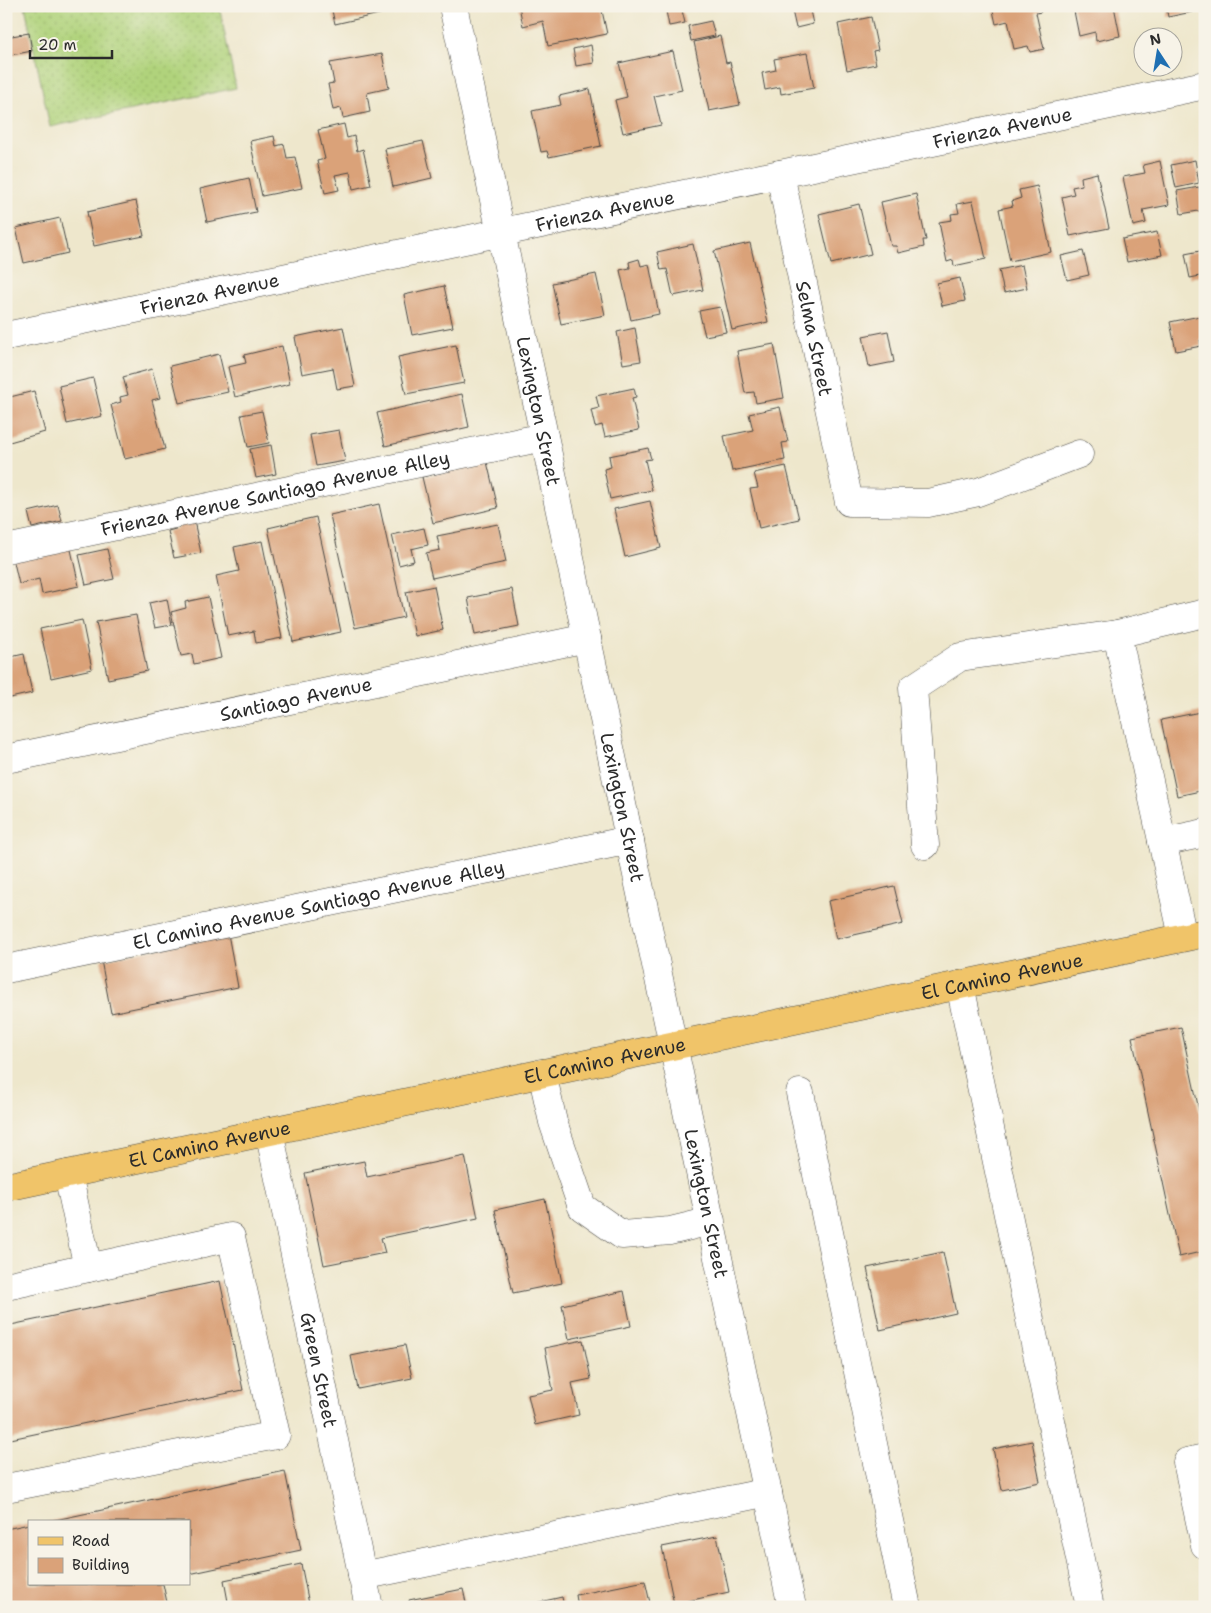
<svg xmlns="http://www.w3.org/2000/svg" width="1211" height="1613" viewBox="0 0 1211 1613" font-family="'Shantell Sans',sans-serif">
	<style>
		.grass { fill: url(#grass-dots); stroke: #6e7f53 }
		.building { fill: #daa279 }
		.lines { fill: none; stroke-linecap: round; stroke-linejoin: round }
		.minor-casing { stroke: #484743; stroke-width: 29 }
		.major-casing { stroke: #484743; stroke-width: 29 }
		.minor { stroke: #fff; stroke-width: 28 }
		.major { stroke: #f0c469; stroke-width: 28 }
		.labels { text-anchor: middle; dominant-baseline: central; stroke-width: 4; stroke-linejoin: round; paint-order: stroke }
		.street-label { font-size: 19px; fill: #2b2b2b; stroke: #f7f3e8 }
	</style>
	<defs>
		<pattern id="grass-dots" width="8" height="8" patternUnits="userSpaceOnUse" patternTransform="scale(1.25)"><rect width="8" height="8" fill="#b0d37b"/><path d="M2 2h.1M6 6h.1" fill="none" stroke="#98b56a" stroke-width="1.8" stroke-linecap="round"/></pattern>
	</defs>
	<rect width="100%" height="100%" fill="#f7f3e8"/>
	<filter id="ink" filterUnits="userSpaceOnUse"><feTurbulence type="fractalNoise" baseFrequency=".02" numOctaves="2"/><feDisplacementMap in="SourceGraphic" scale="10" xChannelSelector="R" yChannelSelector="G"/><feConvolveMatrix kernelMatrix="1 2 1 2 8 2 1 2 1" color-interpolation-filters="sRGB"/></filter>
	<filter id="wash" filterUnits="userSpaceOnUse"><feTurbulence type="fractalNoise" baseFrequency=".0096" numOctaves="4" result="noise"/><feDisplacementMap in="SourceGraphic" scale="20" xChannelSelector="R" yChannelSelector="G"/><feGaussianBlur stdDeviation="1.12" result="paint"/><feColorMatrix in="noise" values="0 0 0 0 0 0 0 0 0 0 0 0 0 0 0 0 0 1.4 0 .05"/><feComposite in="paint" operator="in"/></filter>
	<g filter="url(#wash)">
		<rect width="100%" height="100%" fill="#eee7cc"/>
		<path class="grass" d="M25,6H219L236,88L50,127Z"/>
		<g id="blocks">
			<path class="building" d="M331,6H387L388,12L335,24Z
				M519,6H601L607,34L548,46L543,21L523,26Z
				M665,6H681L685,23L669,26Z
				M791,6H809L813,24L796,28Z
				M992,6H1039L1041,12L1036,13L1044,49L1030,52L1028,46L1014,49L1008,21L996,24Z
				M1073,6H1114L1120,36L1096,41L1095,32L1079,36Z
				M1166,6H1191L1192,12L1168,17Z
				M871,17L878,50L873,51L876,64L847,70L838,24Z
				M711,21L715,36L691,41L688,26Z
				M29,33L32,51L6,56V37Z
				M720,36L726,63L730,62L740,105L709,111L694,42Z
				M591,45L594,63L576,66L573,49Z
				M673,51L682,90L654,96L661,125L623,133L615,100L627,97L619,63Z
				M807,53L814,88L781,94L780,87L765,90L762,73L776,70L774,59Z
				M382,54L389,88L367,93L370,112L343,118L341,108L333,110L328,84L334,83L330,63Z
				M590,89L601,146L549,157L547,151L541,152L532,111L561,105L559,96Z
				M344,124L347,138L354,136L357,151L363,149L371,185L353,189L350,172L335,175L339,190L325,193L317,161L325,159L318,130Z
				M274,136L276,146L284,144L287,158L295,157L302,188L262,196L250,141Z
				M423,141L432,178L393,187L385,149Z
				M1195,160L1199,183L1176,188L1171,165Z
				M1160,161L1169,205L1143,210L1146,223L1133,226L1123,177L1145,173L1143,165Z
				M1097,173L1109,228L1070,236L1062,197L1074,194L1072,187L1082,185L1081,177Z
				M249,178L256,212L207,222L200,189Z
				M1037,186L1051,252L1010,261L999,209L1013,206L1012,201L1021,198L1019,190Z
				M1199,187L1204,210L1181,214L1177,191Z
				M916,194L926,240H923L924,247L898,253L896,246H891L881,202Z
				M136,201L144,236L94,246L87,212Z
				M973,201L986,259L954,266L953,260L947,262L939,222L952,220L951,214L959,213L957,204Z
				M859,204L871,254L831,264L819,214Z
				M60,218L68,253L24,263L16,228Z
				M1157,232L1162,255L1127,262L1122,239Z
				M750,243L768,322L732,330L714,251Z
				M693,244L703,290L673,296L667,269L661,270L657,252Z
				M1205,250V275L1190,278L1185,254Z
				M1083,251L1089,275L1067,280L1061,256Z
				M639,259L641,266L649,264L659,314L631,320L620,270L630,268L629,262Z
				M1022,265L1027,288L1004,293L999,270Z
				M596,274L605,315L561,324L552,283Z
				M960,278L965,301L942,306L937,283Z
				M444,286L453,327L412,335L404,295Z
				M720,307L726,332L705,336L699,311Z
				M1205,315V339L1200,340L1201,346L1176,351L1170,322Z
				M343,327L355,386L337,389L333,368L302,374L295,337Z
				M635,328L641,361L623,364L617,332Z
				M888,331L894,362L869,367L863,336Z
				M774,344L784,398L756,403L754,392L745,393L737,351Z
				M456,345L464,383L406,394L398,357Z
				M282,346L290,384L235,397L228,367L246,363L244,355Z
				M219,354L228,392L179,403L170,366Z
				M152,369L160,398L152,400L165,449L125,459L111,405L121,402L120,397L128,395L123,377Z
				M93,378L102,416L67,424L59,386Z
				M634,388L636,397L632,398L639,430L605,437L602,425L595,427L591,410L599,408L596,396Z
				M34,391L45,432L6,443V398Z
				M462,394L469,427L385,446L377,413Z
				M780,407L788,442L782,443L785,460L732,471L724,436L753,430L749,414Z
				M262,411L269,443L248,447L241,415Z
				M339,430L345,461L316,466L310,435Z
				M271,445L276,474L256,478L250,449Z
				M648,448L651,459L645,460L652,490L610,499L604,469L611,467L609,456Z
				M487,462L498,508L433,523L422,477Z
				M786,466L799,519L759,528L750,489L758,488L754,473Z
				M650,501L661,548L625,557L614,509Z
				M379,504L404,617L355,628L330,515Z
				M58,505L62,521L32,528L28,512Z
				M316,517L341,632L293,642L268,528Z
				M194,521L201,553L174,558L168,531L179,528L178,525Z
				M498,524L506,562L432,578L426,553L440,550L437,536Z
				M424,528L428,545L411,549L414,561L399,565L392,535Z
				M262,541L282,638L256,643L254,631L228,636L216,576L239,571L234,547Z
				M70,545L79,586L42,594L39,579L19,584L13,558Z
				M107,549L114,579L86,585L79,555Z
				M434,586L443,630L415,636L406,592Z
				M512,589L519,626L475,635L468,598Z
				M208,597L221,658L194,664L192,654L181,656L171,612L186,608L185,602Z
				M167,599L172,625L155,628L149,603Z
				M136,615L147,671L108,679L96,622Z
				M82,620L92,669L51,678L40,629Z
				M24,654L32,693L6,699V658Z
				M1205,711V790L1177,796L1161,720Z
				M894,886L903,924L836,939L828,901Z
				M228,934L238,987L111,1013L101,960Z
				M1181,1027L1205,1138V1251L1179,1257L1132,1037Z
				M465,1156L478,1218L381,1238L385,1253L324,1265L305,1173L364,1161L367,1177Z
				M545,1199L562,1283L513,1293L495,1210Z
				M943,1252L956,1313L880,1330L867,1268Z
				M220,1281L243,1390L6,1440V1326Z
				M624,1291L631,1326L569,1339L562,1305Z
				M583,1340L591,1379L572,1383L579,1415L535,1425L528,1395L553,1390L545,1348Z
				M405,1345L412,1378L358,1389L351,1356Z
				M1032,1441L1040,1482L1002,1490L993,1449Z
				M285,1471L301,1550L189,1574V1522H46Z
				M29,1524V1584H163L168,1607H6V1529Z
				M717,1536L729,1592L674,1604L662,1547Z
				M301,1564L309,1604L296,1607H229L224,1580Z
				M645,1581L651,1607H578L576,1595Z
				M463,1589L467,1607H410L409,1600Z
				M562,1597L564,1607H522V1606Z"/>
		</g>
	</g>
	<g filter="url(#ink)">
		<use href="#blocks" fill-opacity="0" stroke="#484743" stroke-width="1"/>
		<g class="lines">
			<g class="minor-casing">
				<g id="minor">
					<path id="s1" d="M453,6L792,1607"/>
					<path id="s2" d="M780,174L849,502L928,503L978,492L1079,454"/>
					<path id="s3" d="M6,336L1205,85"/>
					<path id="s4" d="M6,549L544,437"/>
					<path id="s5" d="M6,759L587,638"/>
					<path d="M1162,842L1205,833"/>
					<path d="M925,845L913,688L960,657L1117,634"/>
					<path d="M1183,937L1117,634L1205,613"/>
					<path id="s6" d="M6,969L630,840"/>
					<path d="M960,985L1090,1607"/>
					<path d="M542,1073L553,1122L582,1207L622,1235L670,1231L711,1221"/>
					<path d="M800,1093L907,1607"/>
					<path id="s7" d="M269,1131L369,1607"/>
					<path d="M6,1286L88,1268"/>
					<path d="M1205,1458L1187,1462L1205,1545"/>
					<path d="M6,1488L276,1435L231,1237L88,1268L68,1174"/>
					<path d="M362,1576L768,1492"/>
				</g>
			</g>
			<g class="major-casing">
				<g id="major">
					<path id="s8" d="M6,1187L1205,933"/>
				</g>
			</g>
			<use href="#minor" class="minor"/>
			<use href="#major" class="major"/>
		</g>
	</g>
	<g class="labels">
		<g class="street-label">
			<text stroke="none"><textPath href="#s3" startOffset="1018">Frienza Avenue</textPath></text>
			<text stroke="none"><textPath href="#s3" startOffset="612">Frienza Avenue</textPath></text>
			<text stroke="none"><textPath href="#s3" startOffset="208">Frienza Avenue</textPath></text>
			<text stroke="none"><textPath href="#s2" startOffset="168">Selma Street</textPath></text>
			<text stroke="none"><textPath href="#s1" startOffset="414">Lexington Street</textPath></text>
			<text stroke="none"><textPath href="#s4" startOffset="275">Frienza Avenue Santiago Avenue Alley</textPath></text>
			<text stroke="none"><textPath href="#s5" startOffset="296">Santiago Avenue</textPath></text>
			<text stroke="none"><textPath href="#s1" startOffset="819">Lexington Street</textPath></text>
			<text stroke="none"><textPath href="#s6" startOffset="319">El Camino Avenue Santiago Avenue Alley</textPath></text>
			<text stroke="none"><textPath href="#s8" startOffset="1018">El Camino Avenue</textPath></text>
			<text stroke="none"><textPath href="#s8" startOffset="612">El Camino Avenue</textPath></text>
			<text stroke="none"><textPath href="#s8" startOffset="208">El Camino Avenue</textPath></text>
			<text stroke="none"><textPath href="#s1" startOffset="1224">Lexington Street</textPath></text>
			<text stroke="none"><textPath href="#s7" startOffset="244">Green Street</textPath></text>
		</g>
	</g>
	<rect width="1211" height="1613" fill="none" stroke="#f7f3e8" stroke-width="25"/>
	<rect x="28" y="1520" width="162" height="65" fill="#f7f3e8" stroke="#a5a39c"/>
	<rect x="38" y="1537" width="25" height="8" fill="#f0c469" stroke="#a5a39c"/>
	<text x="72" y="1546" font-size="15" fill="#2b2b2b">Road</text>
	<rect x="38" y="1558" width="25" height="15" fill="#daa279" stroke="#a5a39c"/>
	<text x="72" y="1570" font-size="15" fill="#2b2b2b">Building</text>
	<g transform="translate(1158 52) rotate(348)"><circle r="24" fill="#f7f3e8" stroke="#a5a39c"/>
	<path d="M0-4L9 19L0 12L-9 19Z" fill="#1f6fb2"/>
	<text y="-8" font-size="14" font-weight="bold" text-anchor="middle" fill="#2b2b2b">N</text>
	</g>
	<path d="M30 50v8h82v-8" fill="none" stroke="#2b2b2b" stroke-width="2.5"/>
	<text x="38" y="50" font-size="15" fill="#2b2b2b" stroke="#f7f3e8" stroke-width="4" paint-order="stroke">20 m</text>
</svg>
